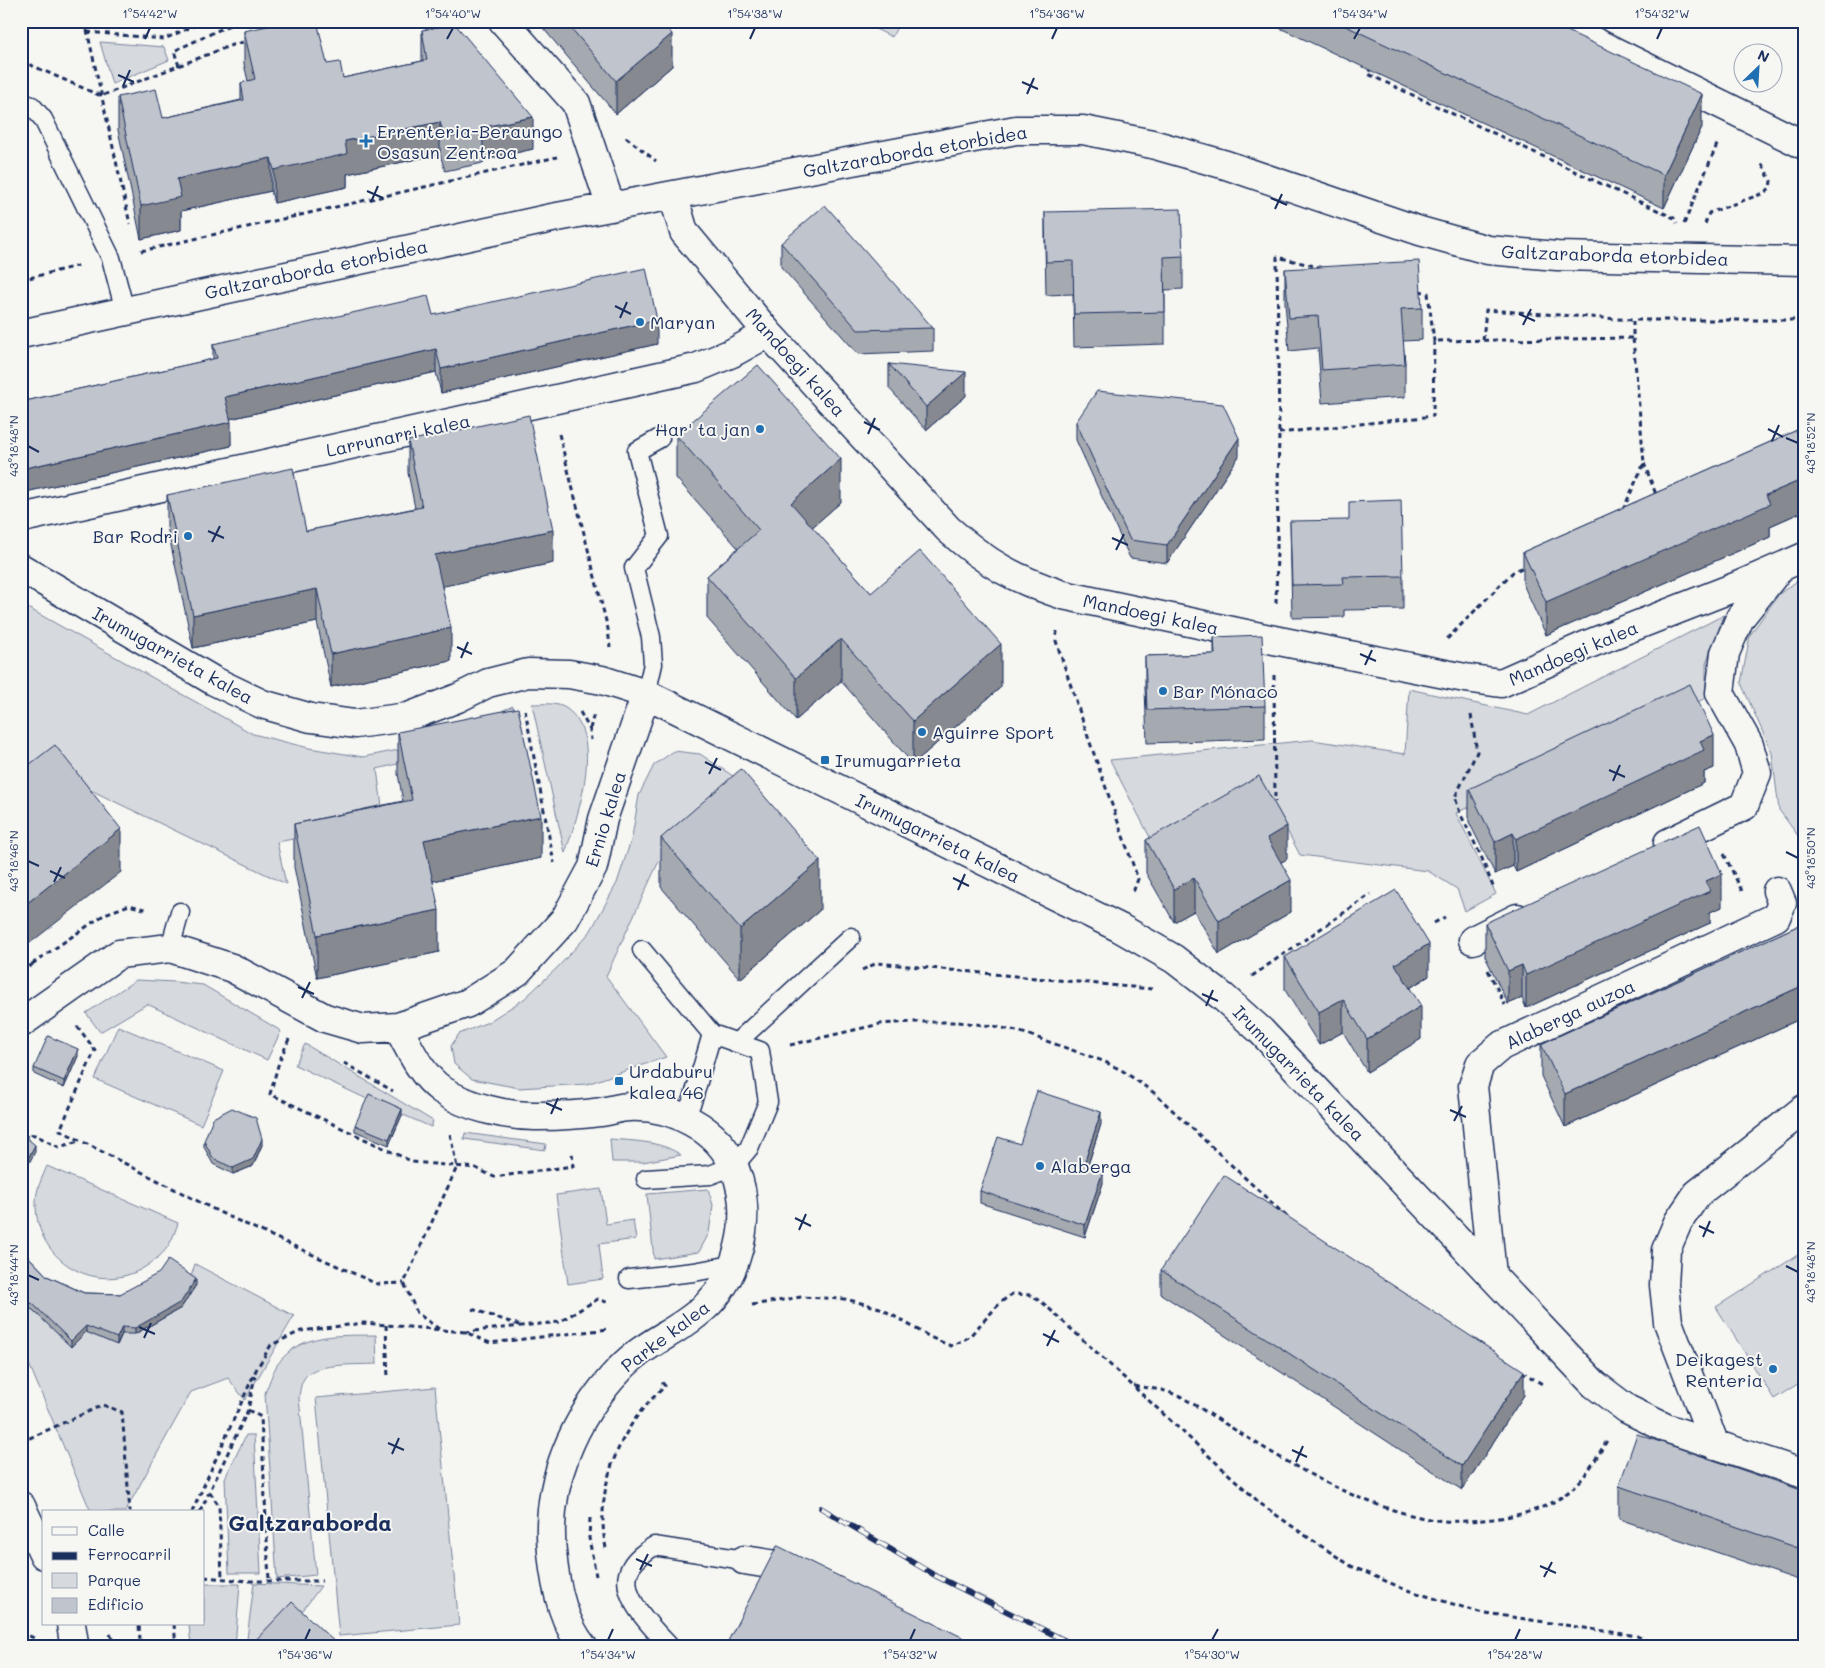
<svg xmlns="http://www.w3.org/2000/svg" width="1825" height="1668" viewBox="0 0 1825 1668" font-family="Mali,sans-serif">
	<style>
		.green { fill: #d6d9dd; stroke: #78849e }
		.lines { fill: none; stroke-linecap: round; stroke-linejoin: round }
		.service-casing { stroke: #1b2f5e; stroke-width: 21 }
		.minor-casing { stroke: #1b2f5e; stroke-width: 31 }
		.path { stroke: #1b2f5e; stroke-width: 3; stroke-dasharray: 5 4; stroke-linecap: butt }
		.service { stroke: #f6f6f2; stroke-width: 18 }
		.minor { stroke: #f6f6f2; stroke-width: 28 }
		.rail-casing { stroke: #1b2f5e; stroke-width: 5.5 }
		.rail { stroke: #f6f6f2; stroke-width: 4; stroke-dasharray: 11; stroke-linecap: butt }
		.wall { fill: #a5a9b0; stroke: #1b2f5e }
		.shaded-wall { fill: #868990; stroke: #1b2f5e }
		.building { fill: #c0c4cd; stroke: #1b2f5e }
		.ticks { fill: none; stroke: #1b2f5e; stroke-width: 2 }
		.poi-dot { fill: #1f6fb2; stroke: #f6f6f2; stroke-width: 2 }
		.labels { text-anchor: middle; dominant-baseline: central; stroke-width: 4; stroke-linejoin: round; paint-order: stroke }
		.poi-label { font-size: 18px; fill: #1b2f5e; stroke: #f6f6f2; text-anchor: start }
		.street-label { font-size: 18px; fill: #1b2f5e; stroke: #f6f6f2 }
		.district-label { font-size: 22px; font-weight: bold; fill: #1b2f5e; stroke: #f6f6f2 }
		.neatline { fill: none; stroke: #1b2f5e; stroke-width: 2 }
		.ticks-label { font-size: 12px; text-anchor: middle; fill: #1b2f5e }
	</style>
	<rect width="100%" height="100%" fill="#f6f6f2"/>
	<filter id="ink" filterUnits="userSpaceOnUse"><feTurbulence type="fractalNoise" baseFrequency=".02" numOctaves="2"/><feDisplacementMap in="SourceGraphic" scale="10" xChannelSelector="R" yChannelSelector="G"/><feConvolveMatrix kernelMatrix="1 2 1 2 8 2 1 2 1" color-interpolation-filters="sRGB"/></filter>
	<g filter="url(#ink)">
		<path class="green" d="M859,21H900L892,37Z
			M100,42L164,47L169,60L112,84Z
			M1804,576V844L1779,810L1772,753L1741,683L1750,635L1779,594Z
			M21,604L253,734L309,748L363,757L424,745L513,706L520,734L377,769L384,822L277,842L286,884L51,771L21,794Z
			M1724,615L1706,664V698L1456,813L1496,894L1465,911L1457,889L1428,871L1300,855L1281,819L1156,849L1110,760L1312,740L1405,754L1409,689L1528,715Z
			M532,704C543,704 558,702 567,709C605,737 578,816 565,853Z
			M674,751L700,754L748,786L658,863L606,976L666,1057L587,1084L519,1088L472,1079L454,1064L451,1046L459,1034L488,1022L524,999L558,967L590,932L617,883L632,837L639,795L654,765Z
			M136,980L175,982L203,985L281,1031L267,1060L147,1004L100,1032L86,1013Z
			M118,1026L224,1071L201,1125L95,1079Z
			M305,1044L433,1121L431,1127L369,1100L295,1065Z
			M465,1133L546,1144L545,1150L464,1139Z
			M610,1139C634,1141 661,1141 681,1155L643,1162H612Z
			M47,1166L178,1223C176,1229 174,1235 171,1241C167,1250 159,1257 151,1263C102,1300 34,1263 36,1202C36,1189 42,1178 47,1166Z
			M601,1189L606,1224L633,1220L636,1239L599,1244L603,1279L568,1284L556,1195Z
			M708,1189L713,1205L709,1233L699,1252L654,1259L647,1194Z
			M1804,1251V1380L1774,1399L1716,1307Z
			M195,1264L294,1316L245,1400L228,1378L191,1392L125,1512H91L21,1345V1299L181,1308Z
			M376,1335L377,1364C360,1365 320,1363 308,1374C301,1380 300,1389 299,1398L316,1575L277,1579L265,1393C269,1384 272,1373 277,1365C301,1331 340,1336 376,1335Z
			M435,1387L459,1625L339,1636L316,1398Z
			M246,1435H254L261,1573H229L225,1478Z
			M254,1583L321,1586L292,1625L271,1647H246Z
			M204,1584H240L235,1647H191L189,1624H204Z"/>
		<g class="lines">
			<g class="service-casing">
				<path id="service" d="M21,102L32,106L43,119L111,258L125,311
					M646,694L653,664L651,637L634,568L659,536L637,451L660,438
					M170,948L180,912
					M642,950L712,1034
					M736,1043L851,937
					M646,1179L710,1175L734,1166L749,1148L768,1102L760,1051L712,1034L693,1099L685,1118
					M629,1279L694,1272L732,1265
					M670,1647C654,1629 615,1594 631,1567C636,1558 645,1552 654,1546L744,1560"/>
			</g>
			<g class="minor-casing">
				<path id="minor" d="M503,21L576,103L611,207
					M1552,21L1804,145
					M673,195L684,232L768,333L948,529C986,563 1014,579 1063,595L1274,640L1465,678L1501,683L1589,644L1735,587L1804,557
					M21,334L552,218L1016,130H1083L1152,144L1226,165L1420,231L1488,250L1557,256L1804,261
					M21,519L31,516L696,368L732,353L768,333
					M21,568L214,681L262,704L311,718L355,724L408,717L458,698L488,683L528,673L569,674L602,680L646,694L1120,928L1174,959L1223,997L1261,1031L1594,1384L1627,1409L1666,1428L1804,1474
					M1668,843L1744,806L1757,773L1749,745L1720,693L1725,653L1740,618L1779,569
					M1473,940L1517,918
					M21,1023L119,954L170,948L232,968L325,1018L363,1029L398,1027L468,1003L517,972L565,919L593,867L603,819L646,694
					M398,1027C410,1050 421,1075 442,1090C466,1107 509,1117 539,1116C559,1116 580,1115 601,1112C610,1111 620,1107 629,1107C671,1105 719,1128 735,1169C754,1217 739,1281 698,1313C673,1334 642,1345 620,1369C573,1418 545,1484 552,1552C555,1585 562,1621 583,1647
					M1492,1275L1473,1086L1480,1064L1501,1046L1776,917L1782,903L1777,891
					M1715,1445L1668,1322L1664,1285L1666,1250L1678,1222L1697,1194L1804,1109
					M21,1506L44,1555
					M744,1560L783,1566L803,1576
					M71,1624L74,1643L71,1647"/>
			</g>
			<path class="path" d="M85,21L130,224
				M1803,21H1804
				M314,26L378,21
				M87,32L164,39L205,21
				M21,63L24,62L101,96L232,45L247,41
				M179,66L174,51L238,21
				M1371,67L1368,74L1674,218L1677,223
				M626,139L627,138L656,161
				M1684,224L1718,142
				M1705,224L1709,213L1764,193L1770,188L1771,181L1762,164
				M141,251L557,157
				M21,280L81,265
				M1419,291L1428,293L1434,341
				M1483,340L1486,310L1633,320
				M1279,433L1433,416L1434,341L1633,338V320H1804
				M559,434L608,629L610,647
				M1644,463L1657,497
				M1623,510L1644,463L1633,338
				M1276,603L1279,433L1277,257L1323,268
				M1057,631L1056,641L1087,734L1138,879L1132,895
				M1447,639L1513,572L1526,566
				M1274,675L1275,802
				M525,710L554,863
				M580,712L590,730L591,740
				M1471,715L1477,752L1455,797L1460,813L1481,856L1494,889
				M590,729L594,713
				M1724,854L1742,891
				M1434,923L1445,917
				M32,964L105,914L129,905L148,910
				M862,970L877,963L1152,989
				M1488,970L1505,1005
				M21,972L33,964
				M1252,976L1371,894
				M77,1026L95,1050L60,1130L219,1212L377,1284L404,1283
				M289,1039L279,1062L270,1094L413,1162L476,1168L494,1177L573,1166L572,1150
				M790,1045L880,1024L914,1022H958L993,1026L1021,1032L1103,1061L1123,1071L1153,1092L1287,1217
				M344,1063L393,1091
				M24,1139L28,1134L35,1135L59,1147L79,1141
				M752,1305L801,1297L845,1299L880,1308L930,1337L951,1346L969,1337L1001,1302L1012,1294L1030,1295L1043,1303L1261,1504L1303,1534L1351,1566L1404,1589L1479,1612L1637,1636L1660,1647
				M472,1309L519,1325
				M386,1325L388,1379
				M439,1329L417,1313L404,1283L457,1167L450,1134
				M465,1332L559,1322L598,1299L609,1303
				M1522,1372L1544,1385
				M1134,1386L1162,1390L1180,1396C1259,1443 1336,1501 1429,1519C1450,1523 1472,1521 1493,1519C1520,1515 1545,1510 1567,1493C1585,1480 1596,1458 1608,1439
				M248,1410L261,1417L269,1581
				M21,1442L103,1405L122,1412L130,1512
				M210,1492L219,1506L222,1577
				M192,1512L256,1370L271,1345L301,1331L364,1323L465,1332L490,1343L609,1329
				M200,1512L248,1410L255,1376
				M590,1518L589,1538L596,1576
				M606,1548C596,1500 611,1450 641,1411C648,1402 657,1394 665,1386L660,1380
				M204,1577L248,1581H322
				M174,1624L176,1647
				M21,1632L34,1638L36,1635
				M110,1634L116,1647
				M135,1647L140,1641L139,1624"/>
			<use href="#service" class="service"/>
			<use href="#minor" class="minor"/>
			<g class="rail-casing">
				<path id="rail" d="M821,1508L936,1576L1078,1647"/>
			</g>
			<use href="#rail" class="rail"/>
		</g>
		<path class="wall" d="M537,21H661L672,66L616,114Z
			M1265,21H1546L1702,127L1664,208Z
			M422,30L533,149L484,160L483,163L445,171L440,154L347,174V187L274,203L271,191L181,211V230L141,239L118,130V97L163,118L241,100V83L248,81L244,64V31L327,64L343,78L422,61Z
			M1045,212L1183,256V289L1165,290V344L1074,347L1073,294L1046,295L1045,245Z
			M781,243L933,328V351L858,354L781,267Z
			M1285,269L1422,308V340L1403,341L1405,364V397L1322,403L1318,348L1289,351L1285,302Z
			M433,315L657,344L441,393L436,372L230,419L231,446L21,493V402L213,359V344Z
			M889,364L966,396L926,430L889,388Z
			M1076,422L1239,456L1167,563L1130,558L1076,440Z
			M1804,427V511L1770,526V537L1546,635L1523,584V552Z
			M676,435L841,502L812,527L871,593L1001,687L913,764L841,681L796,720L707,618V576L738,548L676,478Z
			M408,441L553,563L442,586L451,661L331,687L317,622L193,648L167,527V495L306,531L415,508L408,473Z
			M1290,521L1403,576V609L1344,610V617L1292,618Z
			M1214,637L1265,706V739L1147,743L1145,689V656L1214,654Z
			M398,732L541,858L433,881L439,952L317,978L294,867V824L403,801L398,774Z
			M1714,768L1704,772V783L1516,872L1513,866L1495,874L1469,822V789Z
			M661,838L820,910L740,979L661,887Z
			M1146,840L1287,859L1281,862L1291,912L1219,954L1194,911L1174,922L1146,873Z
			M1722,907L1710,912V923L1526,1008L1522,998L1508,1004L1485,956V923Z
			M1804,923V1017L1565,1127L1541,1076V1044Z
			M1285,957L1429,976L1410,988L1421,1039L1367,1072L1343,1032L1319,1045L1285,990Z
			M78,1056L64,1088L34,1074V1068Z
			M402,1115L389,1145L355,1131V1125Z
			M1101,1124L1088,1165L1103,1183L1085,1237L980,1203V1191L1020,1144Z
			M204,1141L262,1145L253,1166L233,1174L213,1164L204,1147Z
			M21,1249L47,1276L84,1293L120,1294L196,1285L181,1308L135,1334H122L117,1345L86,1332L71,1347L33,1310L21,1305Z
			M1161,1270L1524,1395L1462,1490L1161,1294Z
			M1619,1486L1804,1491V1582L1619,1519Z
			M727,1643L982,1647H727Z"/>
		<path class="shaded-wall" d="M672,34V66L616,114V81Z
			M1702,94V127L1664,208V175Z
			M533,117V149L484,160L483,163V131L484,127Z
			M440,122V154L347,174V187L274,203V170L345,141Z
			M271,158V191L181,211V230L141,239V206L177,179Z
			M657,320V344L441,393V369Z
			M436,349V372L225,420V397Z
			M966,372V396L926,430V407Z
			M231,422V446L21,493V469Z
			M1239,438V456L1167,563V545Z
			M841,459V502L791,546V503Z
			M1804,479V511L1770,526V537L1546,635V602L1766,495Z
			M553,530V563L435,588V555Z
			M317,589V622L193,648V615Z
			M451,628V661L331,687V654Z
			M841,639V681L796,720V678Z
			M1001,644V687L913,764V721Z
			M1714,735V768L1704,772V783L1516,872V839L1700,741Z
			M541,816V858L424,883V840Z
			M1287,826V859L1267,870V838Z
			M121,829V872L21,950V908Z
			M1513,833V866L1495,874V842Z
			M820,861V910L740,979V929Z
			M1722,874V907L1710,912V923L1526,1008V975L1706,881Z
			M1194,878V911L1174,922V889Z
			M1291,880V912L1219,954V921Z
			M439,910V952L317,978V935Z
			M1429,944V976L1395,997V964Z
			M1522,965V998L1508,1004V971Z
			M1804,985V1017L1565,1127V1094Z
			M1343,999V1032L1319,1045V1012Z
			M1421,1006V1039L1367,1072V1039Z
			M78,1049V1056L64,1088V1081Z
			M402,1109V1115L389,1145V1139Z
			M1101,1112V1124L1084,1177V1164Z
			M262,1139V1145L253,1166L233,1174V1168Z
			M35,1145V1152L21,1178V1172Z
			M1103,1171V1183L1085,1237V1225Z
			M196,1279V1285L181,1308L135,1334V1328Z
			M86,1326V1332L71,1347V1341Z
			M122,1327V1334L117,1345V1338Z
			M1524,1371V1395L1462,1490V1466Z"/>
		<path class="building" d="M291,21H317L327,64L340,62L343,78L427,60L422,30L455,24L533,117L484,127L483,131L445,138L440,122L345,141L347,154L274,170L271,158L177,179L181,197L141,206L118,97L156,89L163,118L244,100L241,83L255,79L244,31Z
			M565,21H661L672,34L616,81Z
			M1335,21H1546L1702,94L1664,175Z
			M825,205L933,328L858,330L781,243Z
			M1181,209L1183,256L1164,257L1165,312L1074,314L1073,261L1046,262L1045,212Z
			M1419,261L1422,308L1401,309L1405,364L1322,370L1318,316L1289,318L1285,269Z
			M646,268L657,320L441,369L436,349L225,397L231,422L21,469V402L217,358L213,344L428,296L433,315Z
			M889,364L966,372L926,407Z
			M758,365L841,459L791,503L871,593L920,551L1001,644L913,721L841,639L796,678L707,576L759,530L676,435Z
			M1097,391L1223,404L1239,438L1167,545L1130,540L1076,422Z
			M529,415L553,530L435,555L451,628L331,654L317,589L193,615L167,495L293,468L306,531L422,507L408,441Z
			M1804,427V479L1766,495L1770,504L1546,602L1523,552Z
			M1401,500L1403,576L1343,577L1344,584L1292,585L1290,521L1349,520V502Z
			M1262,635L1265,706L1147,710L1145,656L1215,654L1214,637Z
			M1690,684L1714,735L1700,741L1704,750L1516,839L1513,833L1495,842L1469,789Z
			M518,708L541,816L424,840L439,910L317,935L294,824L412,800L398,732Z
			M55,745L121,829L21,908V771Z
			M741,769L820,861L740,929L661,838Z
			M1259,776L1287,826L1267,838L1291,880L1219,921L1194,878L1174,889L1146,840Z
			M1700,825L1722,874L1706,881L1710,891L1526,975L1522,965L1508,971L1485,923Z
			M1396,890L1429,944L1395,964L1421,1006L1367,1039L1343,999L1319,1012L1285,957Z
			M1804,923V985L1565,1094L1541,1044Z
			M48,1036L78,1049L64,1081L34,1068Z
			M1037,1091L1101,1112L1084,1164L1103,1171L1085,1225L980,1191L998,1137L1020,1144Z
			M369,1094L402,1109L389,1139L355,1125Z
			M232,1108L256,1118L262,1139L253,1159L233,1168L213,1158L204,1141L213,1118Z
			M21,1133L35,1145L21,1172Z
			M1224,1175L1524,1371L1462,1466L1161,1270Z
			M21,1249L47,1276L84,1293L120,1294L159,1273L168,1260L196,1279L181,1302L135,1328L122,1327L117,1338L86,1326L71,1341L33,1304L21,1299Z
			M1637,1434L1804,1491V1550L1619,1486Z
			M777,1546H778L982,1647H734L727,1643Z
			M292,1602L340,1647H249Z"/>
	</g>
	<path class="ticks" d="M145,39L150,28M447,39L453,28M750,39L755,28M1052,39L1057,28M1354,39L1360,28M1657,39L1662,28M118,75L134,82M1022,82L1038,89M123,86L130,70M1027,94L1034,78M367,191L383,198M1271,198L1287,205M371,202L378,186M1275,209L1282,194M615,306L631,314M1519,314L1535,321M620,318L627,302M1523,325L1531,309M864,422L880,430M1768,429L1783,437M868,434L875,418M1786,438L1798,443M1772,441L1779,425M28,446L39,452M208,531L224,538M1112,538L1128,545M212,542L220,526M1116,550L1124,534M457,647L472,654M1360,654L1376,661M461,658L468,642M1365,665L1372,650M705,762L721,770M1609,770L1625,777M709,774L717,758M1613,781L1620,765M1786,852L1798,858M28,861L39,866M50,871L65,878M953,878L969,886M54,882L61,867M958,890L965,874M298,987L314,994M1202,994L1218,1001M302,998L310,982M1206,1006L1213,990M546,1103L562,1110M1450,1110L1466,1117M551,1114L558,1098M1454,1121L1462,1106M795,1218L811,1226M1699,1226L1714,1233M799,1230L806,1214M1703,1237L1710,1221M1786,1266L1798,1272M28,1275L39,1280M139,1327L155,1334M1043,1334L1059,1342M144,1338L151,1323M1047,1346L1055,1330M388,1443L404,1450M1292,1450L1307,1457M392,1454L399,1438M1296,1462L1303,1446M636,1559L652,1566M1540,1566L1556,1573M640,1570L648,1554M1544,1577L1552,1562M305,1640L310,1629M608,1640L613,1629M910,1640L915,1629M1212,1640L1218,1629M1515,1640L1520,1629"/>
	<g class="poi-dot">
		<path d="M363.5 133.5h5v5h5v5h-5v5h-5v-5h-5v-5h5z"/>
		<circle cx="640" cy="322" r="5"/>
		<circle cx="760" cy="429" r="5"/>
		<circle cx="188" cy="536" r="5"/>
		<circle cx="1163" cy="691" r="5"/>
		<circle cx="922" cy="732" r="5"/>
		<rect x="820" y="755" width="10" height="10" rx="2.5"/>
		<rect x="614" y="1076" width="10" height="10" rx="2.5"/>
		<circle cx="1040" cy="1166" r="5"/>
		<circle cx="1773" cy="1369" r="5"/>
	</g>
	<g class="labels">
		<g class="poi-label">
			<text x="377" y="131">Errenteria-Beraungo<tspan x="377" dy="21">Osasun Zentroa</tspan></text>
			<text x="650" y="322">Maryan</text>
			<text x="750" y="429" text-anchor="end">Har' ta jan</text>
			<text x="178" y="536" text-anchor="end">Bar Rodri</text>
			<text x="1173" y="691">Bar Mónaco</text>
			<text x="932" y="732">Aguirre Sport</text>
			<text x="835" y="760">Irumugarrieta</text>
			<text x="629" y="1071">Urdaburu<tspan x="629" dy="21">kalea 46</tspan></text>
			<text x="1050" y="1166">Alaberga</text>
			<text x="1763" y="1359" text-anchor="end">Deikagest<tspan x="1763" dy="21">Renteria</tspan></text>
		</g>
		<g class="street-label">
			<text transform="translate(915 151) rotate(-10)">Galtzaraborda etorbidea</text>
			<text transform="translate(1615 255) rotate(2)">Galtzaraborda etorbidea</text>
			<text transform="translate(316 269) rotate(-12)">Galtzaraborda etorbidea</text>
			<text transform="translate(796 362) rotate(48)">Mandoegi kalea</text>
			<text transform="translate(398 435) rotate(-12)">Larrunarri kalea</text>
			<text transform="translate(1151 614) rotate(12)">Mandoegi kalea</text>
			<text transform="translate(1573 653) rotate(-23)">Mandoegi kalea</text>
			<text transform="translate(173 655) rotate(29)">Irumugarrieta kalea</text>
			<text transform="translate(605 819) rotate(-73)">Ernio kalea</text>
			<text transform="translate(938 838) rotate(26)">Irumugarrieta kalea</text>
			<text transform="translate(1570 1014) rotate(-25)">Alaberga auzoa</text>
			<text transform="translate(1299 1073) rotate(46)">Irumugarrieta kalea</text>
			<text transform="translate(665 1336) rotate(-37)">Parke kalea</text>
		</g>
		<g class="district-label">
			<text x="310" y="1522">Galtzaraborda</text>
		</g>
	</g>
	<rect width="1825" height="1668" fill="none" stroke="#f6f6f2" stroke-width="55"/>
	<rect x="42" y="1510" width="162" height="115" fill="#f6f6f2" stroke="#9ea6b7"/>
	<rect x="52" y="1527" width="25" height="8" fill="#f6f6f2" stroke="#9ea6b7"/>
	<text x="88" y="1536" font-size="15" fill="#1b2f5e">Calle</text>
	<rect x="52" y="1552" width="25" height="8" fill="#1b2f5e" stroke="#9ea6b7"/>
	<text x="88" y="1560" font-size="15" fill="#1b2f5e">Ferrocarril</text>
	<rect x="52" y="1573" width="25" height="15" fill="#d6d9dd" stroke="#9ea6b7"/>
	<text x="88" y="1586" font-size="15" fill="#1b2f5e">Parque</text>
	<rect x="52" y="1598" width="25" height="15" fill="#c0c4cd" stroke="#9ea6b7"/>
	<text x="88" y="1610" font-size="15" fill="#1b2f5e">Edificio</text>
	<g transform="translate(1758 68) rotate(25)"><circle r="24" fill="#f6f6f2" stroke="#9ea6b7"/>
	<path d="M0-4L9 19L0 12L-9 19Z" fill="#1f6fb2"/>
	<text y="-8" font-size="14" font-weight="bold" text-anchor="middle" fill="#1b2f5e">N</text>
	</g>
	<rect x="28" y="28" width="1770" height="1612" class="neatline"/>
	<g class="ticks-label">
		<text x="150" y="18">1°54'42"W</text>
		<text x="453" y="18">1°54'40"W</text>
		<text x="755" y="18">1°54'38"W</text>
		<text x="1057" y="18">1°54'36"W</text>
		<text x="1360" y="18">1°54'34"W</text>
		<text x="1662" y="18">1°54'32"W</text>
		<text transform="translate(1811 443) rotate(-90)" y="4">43°18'52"N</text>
		<text transform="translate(14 446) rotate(-90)" y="4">43°18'48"N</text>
		<text transform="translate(1811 858) rotate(-90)" y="4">43°18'50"N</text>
		<text transform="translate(14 861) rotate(-90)" y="4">43°18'46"N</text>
		<text transform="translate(1811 1272) rotate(-90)" y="4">43°18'48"N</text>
		<text transform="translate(14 1275) rotate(-90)" y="4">43°18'44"N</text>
		<text x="305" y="1659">1°54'36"W</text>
		<text x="608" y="1659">1°54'34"W</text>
		<text x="910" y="1659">1°54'32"W</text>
		<text x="1212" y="1659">1°54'30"W</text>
		<text x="1515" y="1659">1°54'28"W</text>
	</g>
</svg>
